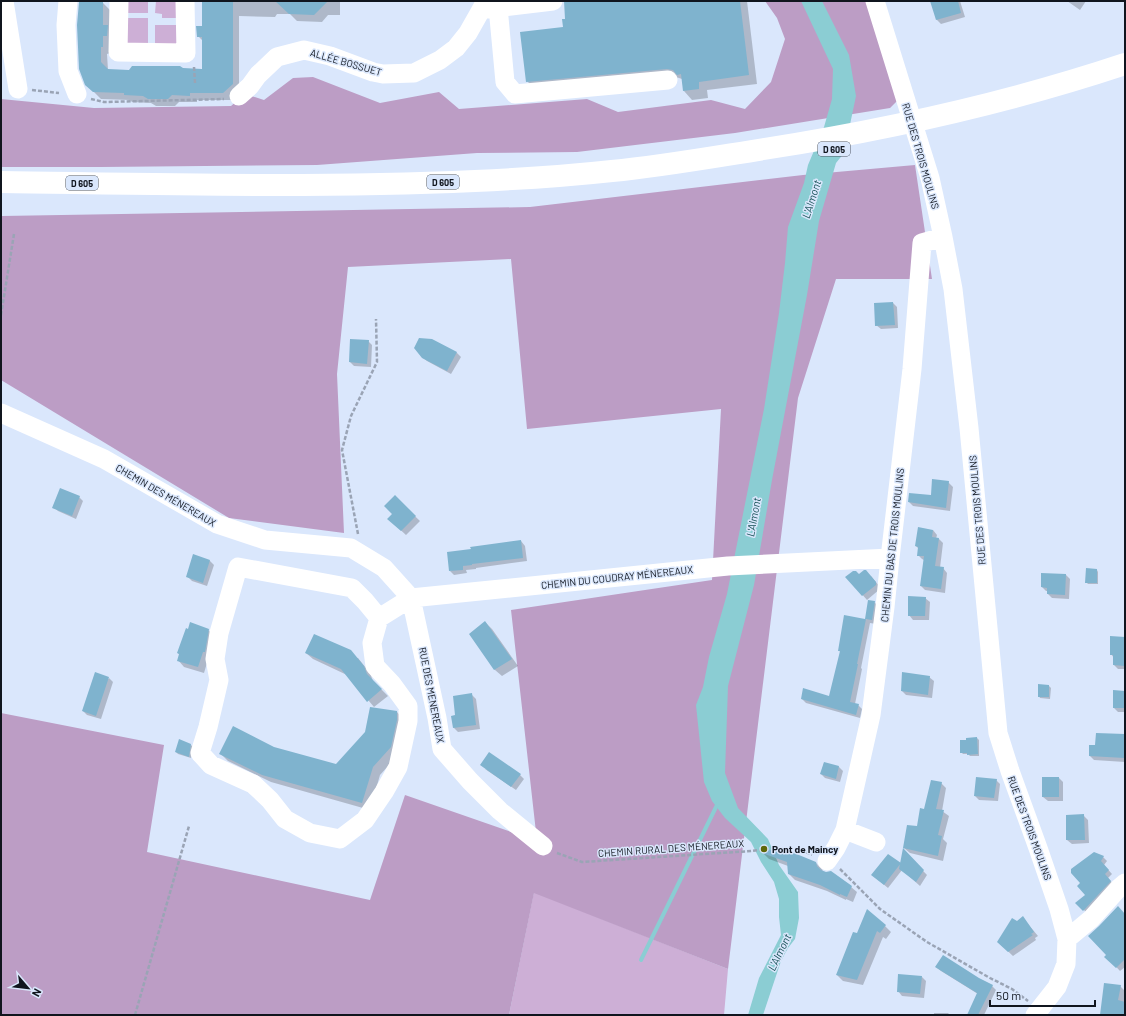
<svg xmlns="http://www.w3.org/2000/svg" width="1126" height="1016" viewBox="0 0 1126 1016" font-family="Barlow,sans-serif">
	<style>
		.green { fill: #cdafd6 }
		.forest { fill: #bc9dc5 }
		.water { fill: #8bcdd3 }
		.shadow { fill: #0003 }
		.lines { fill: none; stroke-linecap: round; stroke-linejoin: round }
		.stream { stroke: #8bcdd3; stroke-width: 4 }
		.building { fill: #7fb3ce }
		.path { stroke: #9aa4b5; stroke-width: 2.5; stroke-dasharray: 4 2; stroke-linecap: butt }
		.minor { stroke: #fff; stroke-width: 19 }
		.major { stroke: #fff; stroke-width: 22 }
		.poi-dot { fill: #5e6709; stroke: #dae7fc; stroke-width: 1.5 }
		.labels { text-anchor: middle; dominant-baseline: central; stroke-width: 3; stroke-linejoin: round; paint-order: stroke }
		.shield { fill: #dae7fc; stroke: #4d5461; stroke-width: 1 }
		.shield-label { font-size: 9px; font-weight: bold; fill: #10151e }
		.street-label { font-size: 10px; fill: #10151e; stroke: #dae7fc }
		.poi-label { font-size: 10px; font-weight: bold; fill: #10151e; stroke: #dae7fc; text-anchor: start }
		.water-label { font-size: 11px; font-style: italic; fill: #154f54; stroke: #dae7fc }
	</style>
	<rect width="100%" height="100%" fill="#dae7fc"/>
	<path class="green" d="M123,1H148V13H123Z
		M156,1H182V18H162V14L155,13Z
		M122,18H148V50H122Z
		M155,25H183L182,50L155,49Z
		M534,892L728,969L724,1015H509Z"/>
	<path class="forest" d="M765,1H867L900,98L890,108L735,133L577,152L477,153L317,165L101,167H1V99L94,108L231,106L245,94L264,100L293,78L313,77L380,103L439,92L459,109L587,99L618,112L711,100L745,109L771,82L785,39L777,18Z
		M915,165L932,279H836L798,398L728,969L534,893L509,1015H1V713L164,745L147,852L370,900L405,795L537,841L511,610L712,580L721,409L527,429L511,259L348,267L337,374L344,533L229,518L1,380V226L2,216L530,207L803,175Z"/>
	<path class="water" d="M801,1H822L849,55L856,96L844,153L836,163L819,221L807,295L772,480L754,585L728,686L725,773L738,808L768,839L779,865L798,892L799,918L795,939L788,948L781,961L763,1015H748L759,978L781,935L779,917V899L774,882L761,862L751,842L725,818L712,801L704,782L696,705L703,687L709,657L727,594L764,409L779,313L785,263L788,227L804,183L808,165L824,127L832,99L833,69Z"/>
	<path class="shadow" d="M203,1H340V15H328L322,22L297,21L290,14H277L275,17L239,16V91L231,100H197V102H179L175,106H156L151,103L132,102L130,100L101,99L86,84L103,3L110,10V53L107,54L108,70L129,71L182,69L203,70V41L198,36L203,27Z
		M402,1H478V2Z
		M565,1H747L757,84L707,90L708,98L692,100L684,91L682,79L676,77L536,90L527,81L564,27L566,20Z
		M931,1H960L965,17L941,24L937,20Z
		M1067,1H1086L1080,10Z
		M893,303L897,307L898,328L881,329L876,325Z
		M432,340L457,353L461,357L451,374L427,361L422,357Z
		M368,341L372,345L371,367L354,366L350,362Z
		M948,482L953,487L950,511L913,506L909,502L932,496Z
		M79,497L83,501L76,519L58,511L54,507Z
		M395,497L420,521L406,535L393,523Z
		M933,530L937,535L936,539H939L943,543L940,568H943L947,573L945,593L925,590L921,586L924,560L922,559L918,555L919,549L916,546Z
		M521,541L525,546L527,561L476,568V569L466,570L467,573L454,575L450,571Z
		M194,556L210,561L214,565L207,586L192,581L188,577Z
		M1097,570L1098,572V584H1088L1086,582Z
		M1042,574L1066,575L1070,579L1069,599L1052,598L1048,594V591H1046L1042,587Z
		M859,575L871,576L880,587V589L867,600L847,577Z
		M925,598L930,602L929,620H913L909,615Z
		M869,601L874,602L878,606L876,624L870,623L861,668L862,669L855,704L858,705L862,709L860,718L806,703L802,699L830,697L841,652L839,651L845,617L866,620Z
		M485,622L492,629L518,666L502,676L495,670L470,634Z
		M208,630L215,636L204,673L184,667L178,660L180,655L178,653Z
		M1125,638V669H1118L1114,665V658L1111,654Z
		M306,653L358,658L370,673L373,681L388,696L374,707L347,675L313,659Z
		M929,677L934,681L932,698L906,695L902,691Z
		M109,678L113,682L101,719L87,715L83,711Z
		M1049,686L1051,688L1050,699L1040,698L1039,696Z
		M1125,692V712H1118L1114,708Z
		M472,695L476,699L480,729L458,732L454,728L456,716Z
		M397,712L404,720L398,755L380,775L370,810L271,782L228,761L221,754L274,748L336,765Z
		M1125,735V762L1094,760L1090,756L1096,746Z
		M977,738L979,740V756H970L968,754H963L961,752Z
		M191,745L193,747L191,758L178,754L176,752Z
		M824,763L839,767L843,771L840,782L825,778L821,774Z
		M485,769L520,775L524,779L516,790Z
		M1059,778L1063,782V801H1048L1043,797Z
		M996,780L1000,784L998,801L979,800L975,796Z
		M941,783L946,788L942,811L949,816L943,839L947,843L943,861L910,853L904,848L918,827L925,810Z
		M1083,815L1088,820L1089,843L1072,844L1067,840Z
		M904,851L927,875L920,886L902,870L888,888L877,879L900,863L901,865Z
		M763,853L816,863L822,869L823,872L851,887L857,892L853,902L846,899V900L827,891L795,880L789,874L788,866L769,859Z
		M1103,857L1107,861L1104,865L1112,874L1108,878L1114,885L1088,914L1077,903L1086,895L1082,883Z
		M1125,915V967L1120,971L1106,956Z
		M1023,918L1038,936L1035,938L1036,940L1013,956L998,942L1017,922Z
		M885,926L891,932L886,939L883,937L863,985L843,981L837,975L858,935Z
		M936,967L992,986L996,990L984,1015H968L978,994L941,971Z
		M922,977L926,981L924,998L902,996L898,991Z
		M1120,986L1125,991L1124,1003H1125V1015H1101Z
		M934,1013H948L950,1015H934Z"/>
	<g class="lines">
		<path class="stream" d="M641,960L718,803"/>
	</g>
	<path class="building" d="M202,1H233V84L223,93H190V96L172,95L168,99H148L143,96L124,95V93L93,92L85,85L79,69L77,25L79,2H103V25H108L107,36H103V47H101V62L108,69L129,70L132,66H180L183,68L202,69V37H197L196,26H202Z
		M275,1H328L314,15L289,14Z
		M564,1H740L749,75L699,82V89L683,91L681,74L677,75L673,70L667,69L526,82L520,32L563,27L562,19H565Z
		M930,1H958L961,13L936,20Z
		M893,302L895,325L875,326L874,303Z
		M419,338L432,339L457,352L447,371L422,358L414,348Z
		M350,339L369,340L367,364L349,362Z
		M932,479L949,481L946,508L908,502L909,493L931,495Z
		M60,488L80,496L72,516L52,508Z
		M395,495L416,516L401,531L387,519L392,514L384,506Z
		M918,527L933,530L932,537L939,538L935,566L944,567L941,589L920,586L924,556H917L918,547L915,546Z
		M521,540L523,558L472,564V565L463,566V570L449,571L447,552L471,549L470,547Z
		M193,554L210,560L203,583L186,577Z
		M1086,568L1097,569V583H1085Z
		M864,570H866L876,582V585L862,596L845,577L853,571H856L859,574Z
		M1041,573L1066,574L1065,595L1047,594V588L1041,587Z
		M908,596L926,597L925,616H908Z
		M868,600L875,601L872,620L866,619L857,664H858L850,702L859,704L856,715L801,699L803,688L829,696L840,651H838L844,615L865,619Z
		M485,621L512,659L494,670L469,634Z
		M190,622L209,629L205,652H203L198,667L177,661L179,654L177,653L186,628L188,629Z
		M314,634L351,650L364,666L367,674L382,689L367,702L341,669L305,653Z
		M1110,636L1125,637V666L1113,665V655H1110Z
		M95,672L109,677L96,716L82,711Z
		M902,672L930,676L928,695L901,691Z
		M1038,684L1049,685V697H1038Z
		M1113,690L1125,691V708H1113Z
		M472,693L476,725L453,728L451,716L455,715L453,696Z
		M370,707L397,711V720L391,747L373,767L362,803L262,775L219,754L233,726L274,747L336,764L365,732Z
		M1096,733L1125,734V758L1089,756V745H1095Z
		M977,737L978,754L967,755V753H960V740H966V738Z
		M179,739L191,744L189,757L175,752Z
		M489,752L521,774L511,787L480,765Z
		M824,762L839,766L836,779L820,774Z
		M976,777L997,779L994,798L974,796Z
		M1042,777H1059V797H1042Z
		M931,780L942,782L936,809L944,810L938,835L942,836L938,856L903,848L907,825L917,826L920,808L924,809Z
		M1084,814L1085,840H1066V815Z
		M903,848L924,870L916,882L899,869Z
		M763,849L794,853L816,862L817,866L821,870L826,872L831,871L852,886L847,897L840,894V895L820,885L788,874L787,862L762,853Z
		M1094,852L1104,856L1101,861L1109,870L1105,874L1111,881L1083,911L1075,903L1085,895L1077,886L1080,883L1071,873V869Z
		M888,854L901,863L884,885L871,875Z
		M1118,906L1125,914V959L1116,968L1104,957L1106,955L1088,936L1099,926Z
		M867,909L886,925L880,933L877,931L857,980L836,975L853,932L857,933Z
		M1023,916L1034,932L1031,934L1033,935L1008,952L997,942L1012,918L1017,921Z
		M943,955L979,978L993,985L978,1015H967L977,993L935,967Z
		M898,974L922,976L920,994L897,992Z
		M1104,983L1121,985L1118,1000L1125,1002V1015H1100Z"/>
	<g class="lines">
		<path class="path" d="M194,67L195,83
			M32,90L59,93
			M91,99L104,102L224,99
			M1,315L14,234
			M358,534L342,450L351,416L377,362L376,319
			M557,853L582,862L751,851L775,848L800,849L812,855
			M840,869L880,909L927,942L990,978L1012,989L1028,1001
			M135,1015L189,826"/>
		<path class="minor" d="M4,1L18,89
			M68,1L66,25L68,71L77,94
			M119,1L118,52L186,53L185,1
			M875,1L930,178L943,237L953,289L969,428L998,733L1010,771L1038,848L1059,909L1067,939L1066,964L1057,987L1035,1015
			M498,7L505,82L515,94L668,80
			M486,9L553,1
			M239,96L250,86L258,75L277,57L304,50L330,56L373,72L383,74L414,73L440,60L456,48L468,33L486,1
			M1,413L104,459L217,524L265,540L351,548L384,568L411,598
			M411,598L437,718L442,749L470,781L500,811L543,846
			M379,618L365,601L352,588L238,567L219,633L215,659L219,680L208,727L200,753L211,765L253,784L270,800L285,819L310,833L340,839L365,820L384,792L398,767L408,721V706L392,684L375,666L372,643L379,618L411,598L728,566L890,558
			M845,830L876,842
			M827,861L836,848L845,830L871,715L885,607L890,558L912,369L922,243L943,237
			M1067,939L1091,919L1118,889L1125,883"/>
		<path class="major" d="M1,182C159,184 317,188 475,181C520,179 566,176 612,171C663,166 713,157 764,149C886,130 1008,103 1125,64"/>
	</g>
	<circle class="poi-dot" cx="764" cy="849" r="4"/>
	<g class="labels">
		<g class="shield">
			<rect x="818" y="142" width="32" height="14" rx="3"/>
			<rect x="427" y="175" width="32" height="14" rx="3"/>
			<rect x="66" y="176" width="32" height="14" rx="3"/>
		</g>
		<g class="shield-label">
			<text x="834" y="149">D 605</text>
			<text x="443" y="182">D 605</text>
			<text x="82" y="183">D 605</text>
		</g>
		<g class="street-label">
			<text transform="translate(346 62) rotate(16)">ALLÉE BOSSUET</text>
			<text transform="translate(921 156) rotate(74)">RUE DES TROIS MOULINS</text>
			<text transform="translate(166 495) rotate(30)">CHEMIN DES MÉNEREAUX</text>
			<text transform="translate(977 510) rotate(-95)">RUE DES TROIS MOULINS</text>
			<text transform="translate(892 545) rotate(-84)">CHEMIN DU BAS DE TROIS MOULINS</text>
			<text transform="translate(617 577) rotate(-6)">CHEMIN DU COUDRAY MÉNEREAUX</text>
			<text transform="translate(432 695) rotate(79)">RUE DES MENEREAUX</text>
			<text transform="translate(1030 828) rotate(70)">RUE DES TROIS MOULINS</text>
			<text transform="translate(671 848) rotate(-4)">CHEMIN RURAL DES MÉNEREAUX</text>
		</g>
		<g class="poi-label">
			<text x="772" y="849">Pont de Maincy</text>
		</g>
		<g class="water-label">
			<text transform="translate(811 199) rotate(-72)">L'Almont</text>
			<text transform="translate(753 517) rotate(-80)">L'Almont</text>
			<text transform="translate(779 952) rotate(-64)">L'Almont</text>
		</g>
	</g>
	<rect width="1126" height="1016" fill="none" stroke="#10151e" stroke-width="4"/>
	<g transform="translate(28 988) rotate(118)" stroke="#dae7fc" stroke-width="3" paint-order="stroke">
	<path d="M0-3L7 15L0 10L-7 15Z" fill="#10151e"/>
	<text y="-6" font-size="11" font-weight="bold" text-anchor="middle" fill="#10151e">N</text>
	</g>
	<path d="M990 1000v6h105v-6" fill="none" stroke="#10151e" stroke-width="2"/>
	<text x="996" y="1000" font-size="12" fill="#10151e" stroke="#dae7fc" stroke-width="3" paint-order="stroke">50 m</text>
</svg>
